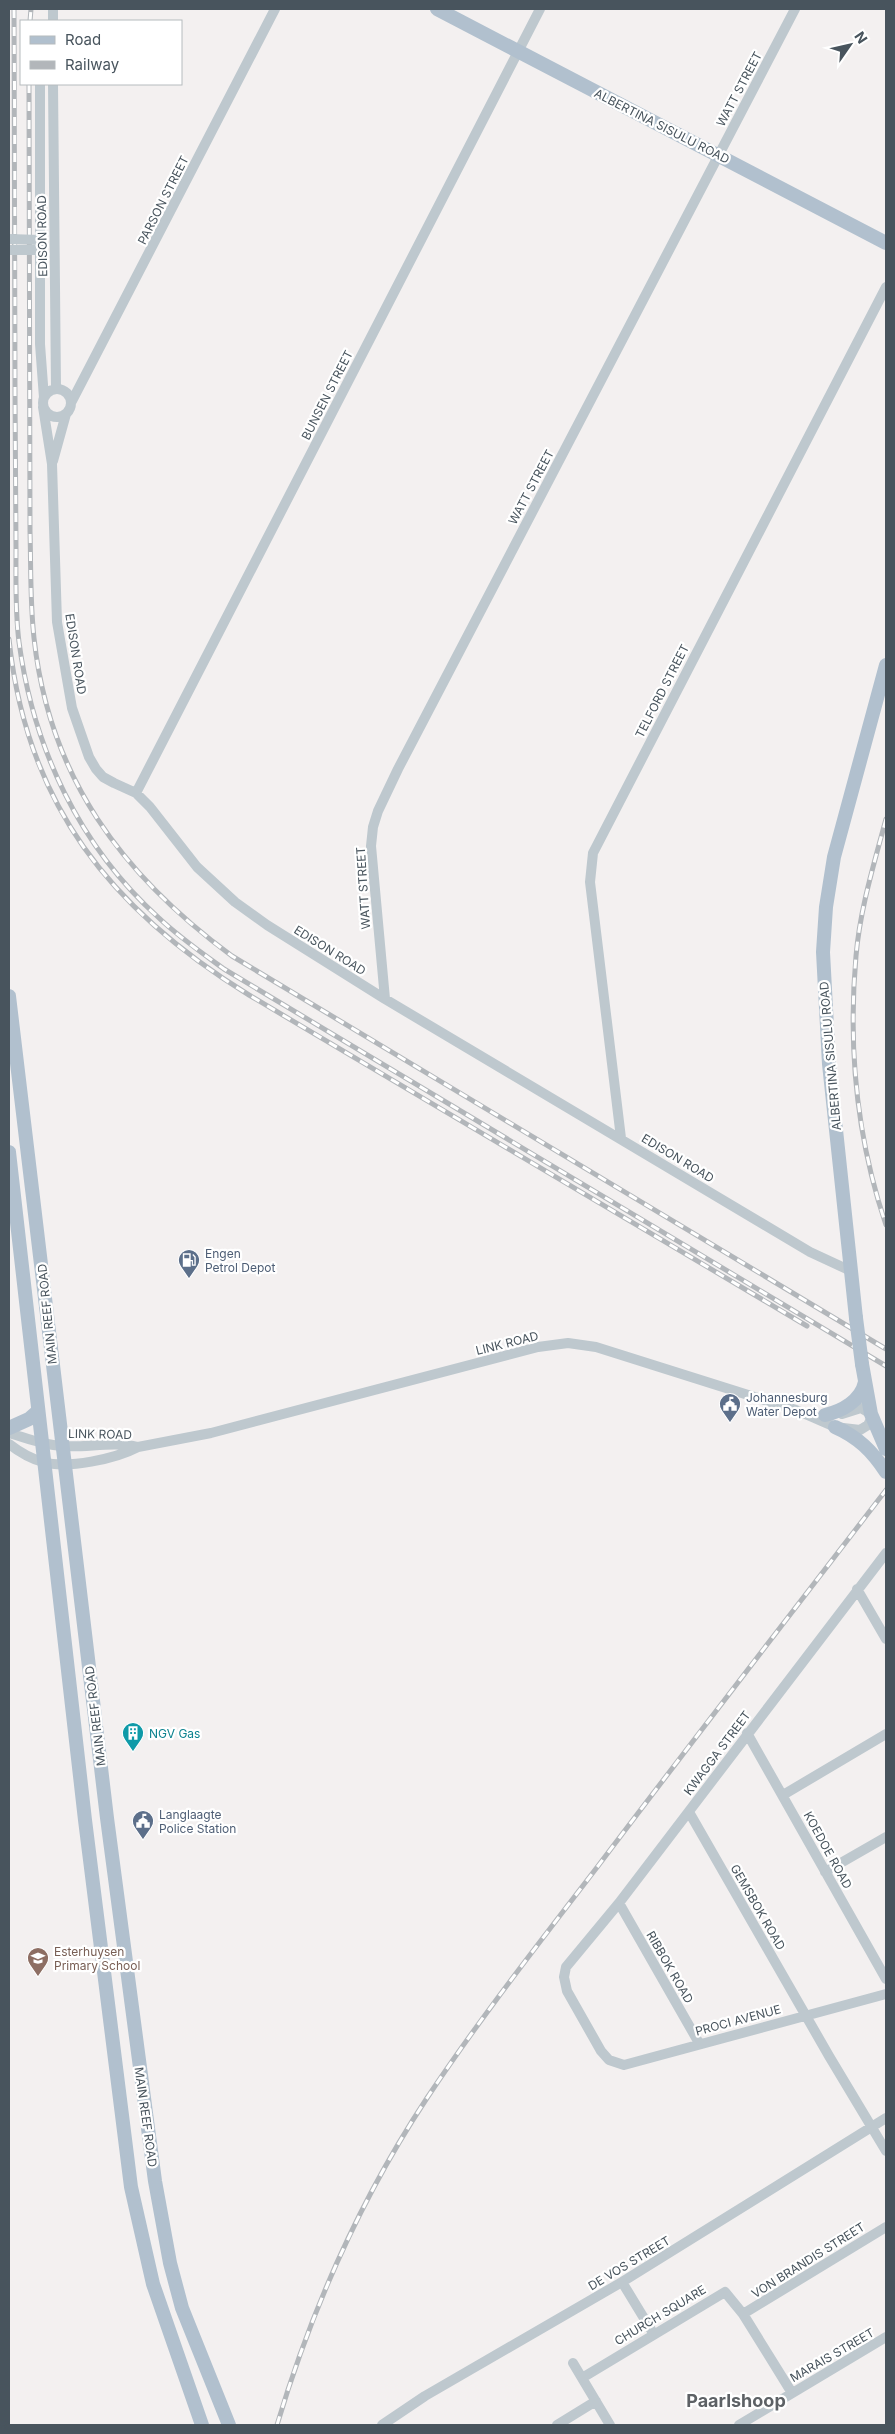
<svg xmlns="http://www.w3.org/2000/svg" width="895" height="2434" viewBox="0 0 895 2434" font-family="Inter,sans-serif">
	<style>
		.lines { fill: none; stroke-linecap: round; stroke-linejoin: round }
		.minor { stroke: #bec8ce; stroke-width: 10 }
		.major { stroke: #b1c0ce; stroke-width: 14 }
		.rail-casing { stroke: #b2b6ba; stroke-width: 5 }
		.rail { stroke: #fff; stroke-width: 3; stroke-dasharray: 9; stroke-linecap: butt }
		.minor-bridge { stroke: #bec8ce; stroke-width: 10 }
		.major-bridge { stroke: #b1c0ce; stroke-width: 14 }
		.labels { text-anchor: middle; dominant-baseline: central; stroke-width: 4.5; stroke-linejoin: round; paint-order: stroke }
		.street-label { font-size: 12px; fill: #48545d; stroke: #fff }
		.service-label { font-size: 12px; fill: #4e5e75; stroke: #fff; text-anchor: start }
		.culture-label { font-size: 12px; fill: #0d838f; stroke: #fff; text-anchor: start }
		.education-label { font-size: 12px; fill: #785e54; stroke: #fff; text-anchor: start }
		.district-label { font-size: 18px; font-weight: bold; fill: #5d6165; stroke: #fff }
	</style>
	<rect width="100%" height="100%" fill="#f3f0f0"/>
	<g class="lines">
		<path class="minor" d="M53,9V21
			M40,84V344L44,398
			M53,84L56,388
			M43 403a14 14 0 1 1 28 0a14 14 0 1 1-28 0Z
			M72,401L275,9
			M43,407L52,464L57,622L72,708L89,757L96,769L103,777L114,783L136,793L150,807L197,867L235,902L267,925L385,999L810,1252L851,1271
			M53,461L66,414
			M136,793L540,9
			M385,999L371,846L373,827L378,811L398,769L795,9
			M621,1138L590,882L593,853L886,287
			M842,1414L861,1408L871,1414
			M9,1433C26,1438 43,1445 61,1446C87,1448 113,1441 138,1447
			M9,1444C18,1451 32,1459 43,1462C68,1469 115,1459 138,1447L211,1433L538,1347L568,1343L596,1347L796,1410L835,1427L860,1430L868,1425L872,1417
			M886,1553L619,1903L566,1967L564,1977L567,1991L601,2051L609,2060L624,2065L886,1994
			M857,1589L886,1639
			M747,1733L886,1979
			M783,1795L886,1734
			M689,1812L829,2056L886,2151
			M825,1872L886,1837
			M619,1903L699,2043
			M622,2282L653,2333
			M743,2314L886,2227
			M573,2363L610,2425
			M582,2378L725,2292L743,2314L792,2393
			M382,2425L425,2396L622,2282L886,2118
			M557,2425L596,2401
			M739,2425L886,2337"/>
		<path class="major" d="M437,9L886,243
			M9,996L107,1818L155,2181L170,2263L182,2308L229,2425
			M9,1152L85,1820L131,2187L153,2284L202,2425
			M856,1318L829,1064L823,952L826,907L834,857L886,665
			M862,1364L871,1414L886,1449
			M825,1415C842,1411 861,1401 865,1382
			M835,1427C858,1437 872,1451 886,1472
			M9,1428L29,1419L38,1411"/>
		<g class="rail-casing">
			<path id="rail" d="M14,9C15,137 15,265 15,393C15,445 16,496 16,548C16,579 15,611 19,642C33,747 79,846 159,918C179,937 202,953 224,969L886,1366
				M30,21L31,9
				M29,84L30,531C31,567 30,602 34,638C49,777 122,875 232,956L886,1349
				M9,639C26,804 111,910 249,995L807,1326
				M886,819C874,864 860,909 856,956C848,1046 857,1139 886,1225
				M277,2425C311,2311 361,2198 427,2098C480,2018 540,1942 598,1866C693,1740 790,1615 886,1490"/>
		</g>
		<use href="#rail" class="rail"/>
		<path class="minor-bridge" d="M9,239L40,240
			M9,250H40"/>
		<path class="major-bridge" d="M856,1318L862,1364"/>
	</g>
	<defs>
		<g id="fuel-pin" transform="scale(1.125)"><path d="M0 17L-7.5 6A9.5 9.5 0 1 1 7.5 6Z" fill="#5c6f8a" stroke="#fff"/><path d="M-5.5-6h7V0h2V4h1.3V-2.5L3-4.5l.8-.8L6-3V5H2.5V1h-1V6h-7ZM-4.2-4.7v3.2H.2V-4.7Z" fill="#fff"/></g>
		<g id="civic-pin" transform="scale(1.125)"><path d="M0 17L-7.5 6A9.5 9.5 0 1 1 7.5 6Z" fill="#5c6f8a" stroke="#fff"/><path d="M-.6-6.5H3V-4.5H.6V-3L4-1V1h2V6H-6V1h2V-1L-.6-3ZM-1.2 2.5V6h2.4V2.5Z" fill="#fff"/></g>
		<g id="building-pin" transform="scale(1.125)"><path d="M0 17L-7.5 6A9.5 9.5 0 1 1 7.5 6Z" fill="#0f9aa8" stroke="#fff"/><path d="M-4-6H4V6H1V3H-1V6H-4ZM-2.5-4.3h1.7v1.8h-1.7ZM.8-4.3h1.7v1.8H.8ZM-2.5-1h1.7V.8h-1.7ZM.8-1h1.7V.8H.8Z" fill="#fff"/></g>
		<g id="school-pin" transform="scale(1.125)"><path d="M0 17L-7.5 6A9.5 9.5 0 1 1 7.5 6Z" fill="#8d6e63" stroke="#fff"/><path d="M0-5L7-2L0 1L-7-2ZM-4 1L0 2.5L4 1V4Q0 6-4 4Z" fill="#fff"/></g>
	</defs>
	<g fill-rule="evenodd">
		<use href="#fuel-pin" x="189" y="1260"/>
		<use href="#civic-pin" x="730" y="1404"/>
		<use href="#building-pin" x="133" y="1733"/>
		<use href="#civic-pin" x="143" y="1821"/>
		<use href="#school-pin" x="38" y="1958"/>
	</g>
	<g class="labels">
		<g class="street-label">
			<text transform="translate(739 89) rotate(-62)">WATT STREET</text>
			<text transform="translate(662 126) rotate(27)">ALBERTINA SISULU ROAD</text>
			<text transform="translate(163 200) rotate(-63)">PARSON STREET</text>
			<text transform="translate(42 236) rotate(-91)">EDISON ROAD</text>
			<text transform="translate(327 395) rotate(-63)">BUNSEN STREET</text>
			<text transform="translate(531 487) rotate(-62)">WATT STREET</text>
			<text transform="translate(76 654) rotate(81)">EDISON ROAD</text>
			<text transform="translate(662 691) rotate(-63)">TELFORD STREET</text>
			<text transform="translate(363 888) rotate(-94)">WATT STREET</text>
			<text transform="translate(330 950) rotate(32)">EDISON ROAD</text>
			<text transform="translate(830 1056) rotate(-95)">ALBERTINA SISULU ROAD</text>
			<text transform="translate(678 1158) rotate(31)">EDISON ROAD</text>
			<text transform="translate(47 1314) rotate(-96)">MAIN REEF ROAD</text>
			<text transform="translate(507 1343) rotate(-14)">LINK ROAD</text>
			<text transform="translate(100 1434) rotate(1)">LINK ROAD</text>
			<text transform="translate(95 1716) rotate(-97)">MAIN REEF ROAD</text>
			<text transform="translate(717 1753) rotate(-53)">KWAGGA STREET</text>
			<text transform="translate(828 1850) rotate(61)">KOEDOE ROAD</text>
			<text transform="translate(758 1907) rotate(60)">GEMSBOK ROAD</text>
			<text transform="translate(670 1967) rotate(60)">RIBBOK ROAD</text>
			<text transform="translate(738 2020) rotate(-15)">PROCI AVENUE</text>
			<text transform="translate(146 2117) rotate(82)">MAIN REEF ROAD</text>
			<text transform="translate(808 2260) rotate(-32)">VON BRANDIS STREET</text>
			<text transform="translate(629 2263) rotate(-31)">DE VOS STREET</text>
			<text transform="translate(660 2315) rotate(-31)">CHURCH SQUARE</text>
			<text transform="translate(832 2355) rotate(-30)">MARAIS STREET</text>
		</g>
		<g class="service-label">
			<text x="205" y="1253">Engen<tspan x="205" dy="14">Petrol Depot</tspan></text>
			<text x="746" y="1397">Johannesburg<tspan x="746" dy="14">Water Depot</tspan></text>
			<text x="159" y="1814">Langlaagte<tspan x="159" dy="14">Police Station</tspan></text>
		</g>
		<g class="culture-label">
			<text x="149" y="1733">NGV Gas</text>
		</g>
		<g class="education-label">
			<text x="54" y="1951">Esterhuysen<tspan x="54" dy="14">Primary School</tspan></text>
		</g>
		<g class="district-label">
			<text x="736" y="2400">Paarlshoop</text>
		</g>
	</g>
	<rect width="895" height="2434" fill="none" stroke="#48545d" stroke-width="20"/>
	<rect x="20" y="20" width="162" height="65" fill="#ffffff" stroke="#b6bbbe"/>
	<rect x="30" y="36" width="25" height="8" fill="#b1c0ce" stroke="#b6bbbe"/>
	<text x="65" y="45" font-size="15" fill="#48545d">Road</text>
	<rect x="30" y="61" width="25" height="8" fill="#b2b6ba" stroke="#b6bbbe"/>
	<text x="65" y="70" font-size="15" fill="#48545d">Railway</text>
	<g transform="translate(850 45) rotate(56)" stroke="#ffffff" stroke-width="4" paint-order="stroke">
	<path d="M0-4L9 19L0 12L-9 19Z" fill="#48545d"/>
	<text y="-8" font-size="14" font-weight="bold" text-anchor="middle" fill="#48545d">N</text>
	</g>
</svg>
